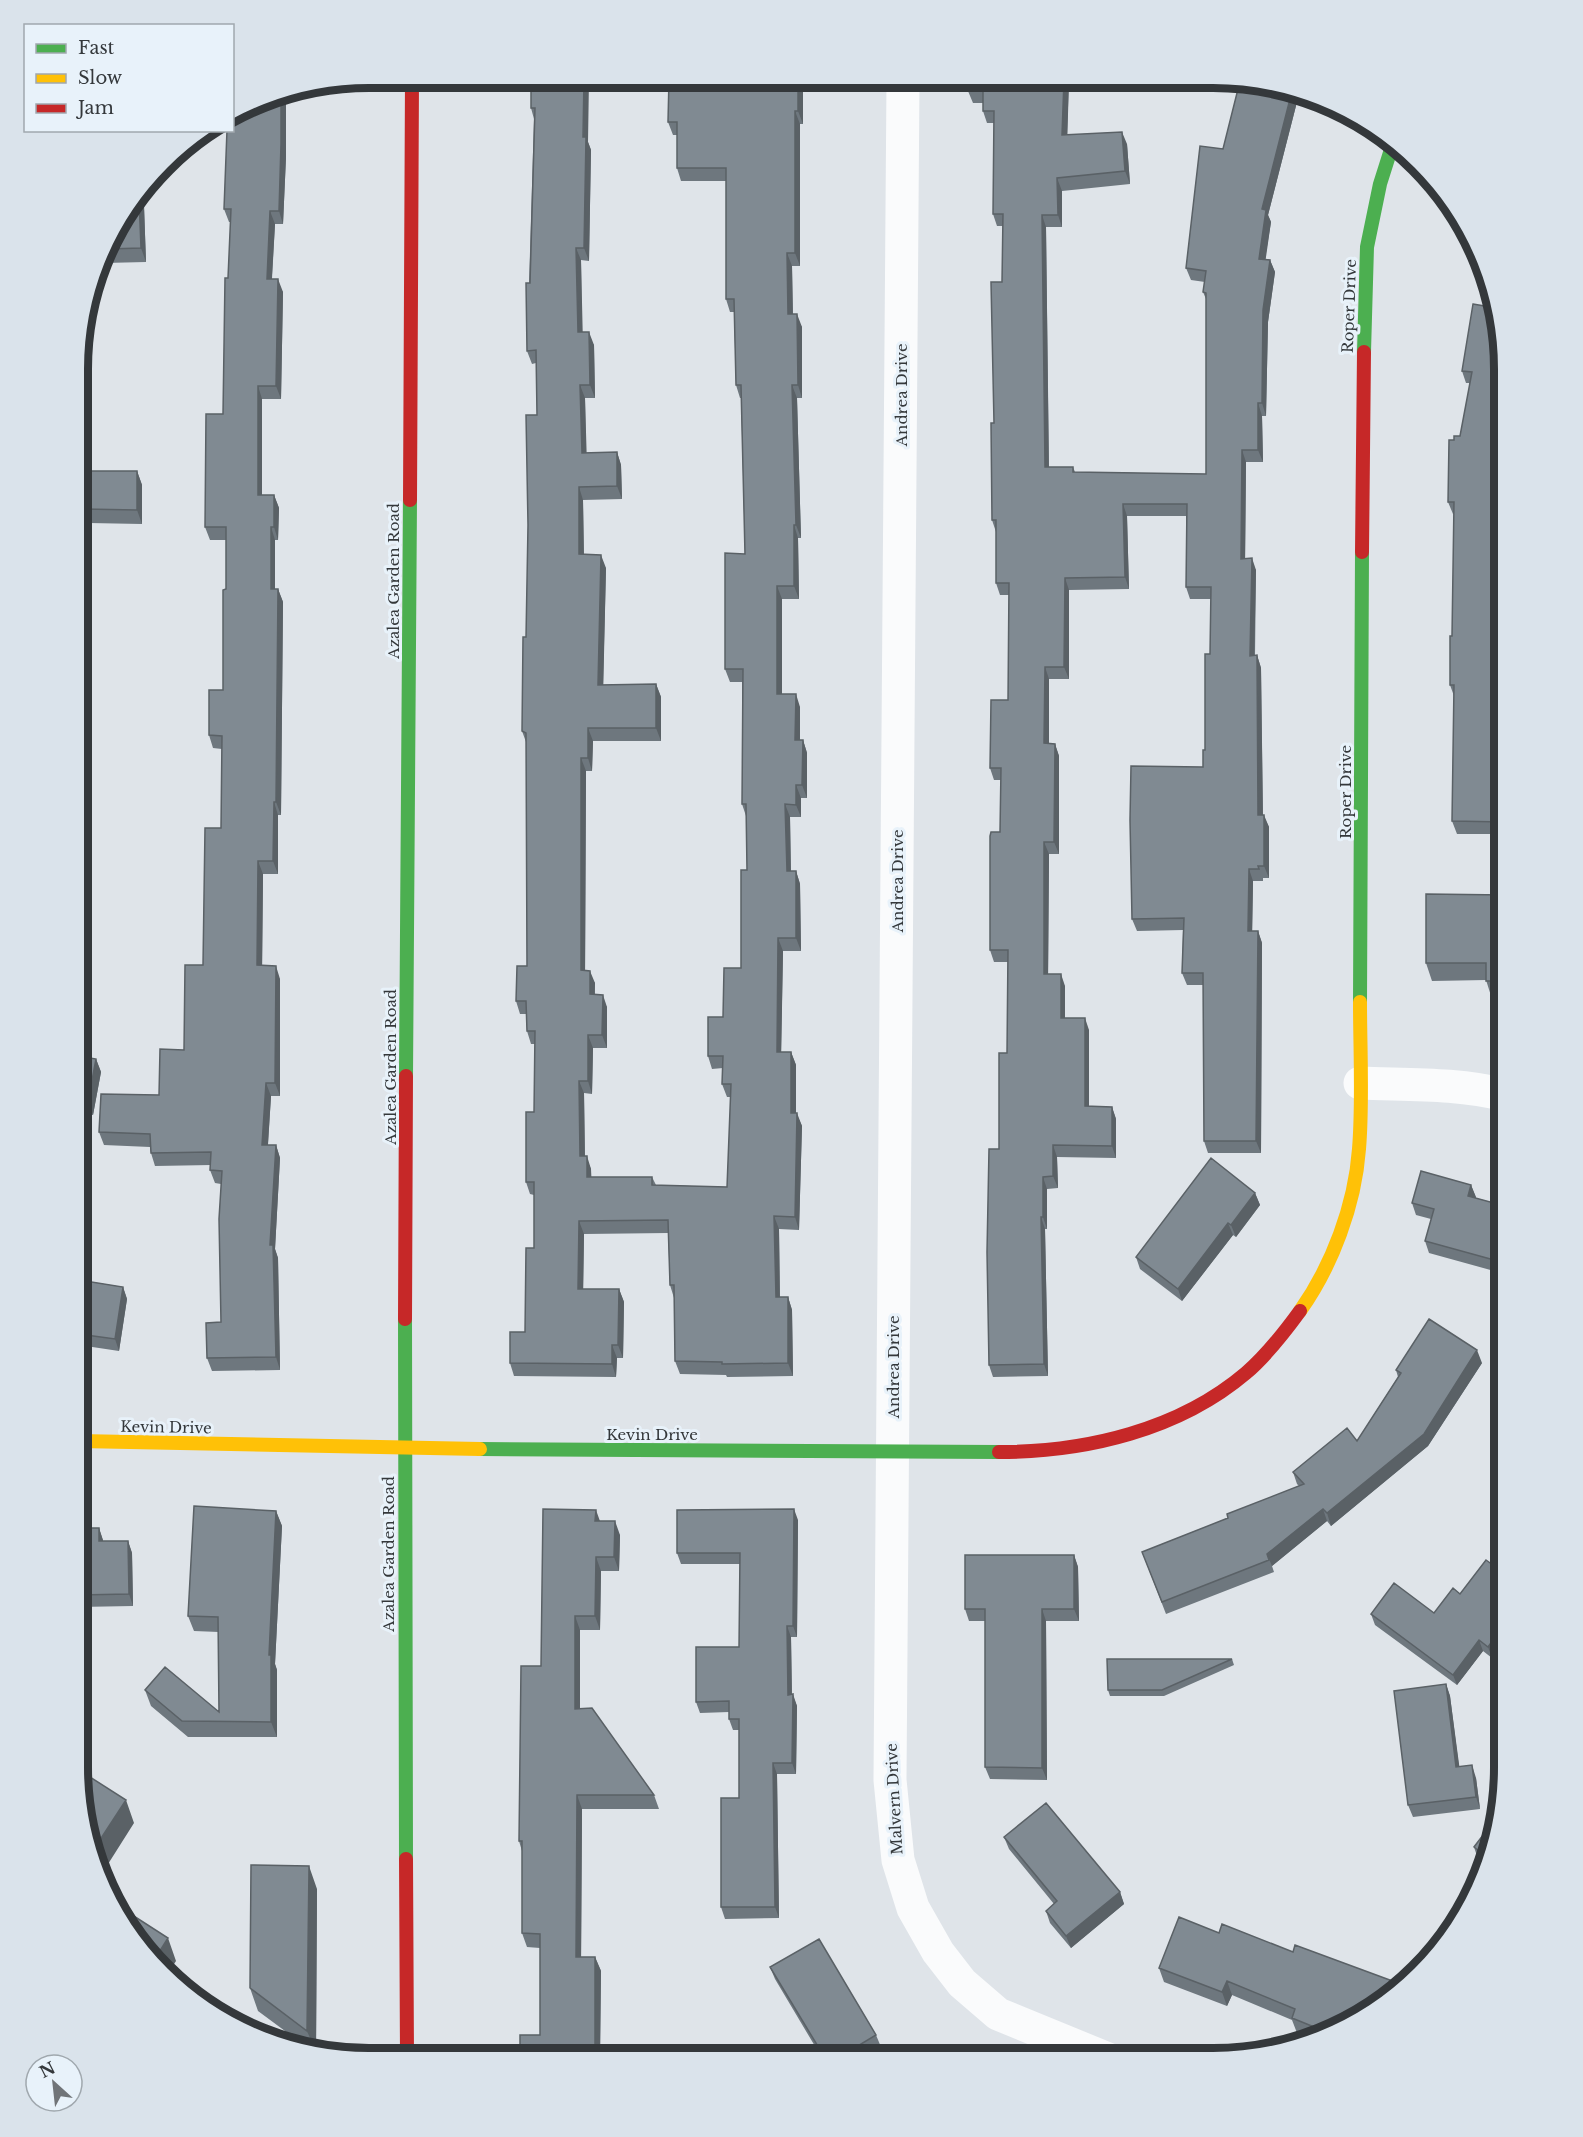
<svg xmlns="http://www.w3.org/2000/svg" width="1583" height="2137" viewBox="0 0 1583 2137" font-family="'Libre Baskerville',serif">
	<style>
		.lines { fill: none; stroke-linecap: round; stroke-linejoin: round }
		.street { stroke: #fafbfc; stroke-width: 33 }
		.fast { stroke: #4caf50; stroke-width: 14 }
		.slow { stroke: #ffc107; stroke-width: 14 }
		.jam { stroke: #c62828; stroke-width: 14 }
		.wall { fill: #6e777e }
		.shaded-wall { fill: #5a6166 }
		.building { fill: #808a92; stroke: #5a6166; stroke-width: 1.5 }
		.labels { text-anchor: middle; dominant-baseline: central; stroke-width: 6; stroke-linejoin: round; paint-order: stroke }
		.street-label { font-size: 15px; fill: #34383b; stroke: #e8f2fa }
		.rim { fill: none; stroke: #34383b; stroke-width: 8 }
	</style>
	<rect width="100%" height="100%" fill="#dfe4e9"/>
	<g class="lines">
		<path class="street" d="M903,80L890,1780L898,1860L913,1908L938,1952L962,1983L998,2014L1108,2059
			M1360,1083C1408,1085 1458,1083 1505,1095"/>
		<path class="fast" d="M1364,352L1367,247L1380,184L1393,143
			M1360,1002L1362,552
			M406,1076L410,500
			M405,1319L406,1859
			M480,1449L999,1452"/>
		<path class="slow" d="M1300,1311C1332,1266 1355,1205 1359,1149C1363,1101 1360,1051 1360,1002
			M79,1441L480,1449"/>
		<path class="jam" d="M410,500L412,78
			M1362,552L1364,352
			M405,1319L406,1076
			M999,1452C1086,1452 1179,1430 1246,1373C1267,1355 1284,1333 1300,1311
			M406,1859L407,2057"/>
	</g>
	<path class="wall" d="M531,78L588,142L591,150L589,261L581,260L582,332L594,345L595,398H585L586,453L617,452L621,465L622,499L583,500L584,554L606,568L603,685L656,684L661,697V741H593L592,771H586L585,971L595,983V994L607,1007V1048H593L592,1094L584,1093L585,1156L591,1169V1177H652L656,1185L727,1187L731,1097H727L722,1084L723,1068L712,1069L708,1056L741,968L747,870L746,816L742,804V682H730L725,669L745,554L741,398H740L736,385L734,312H730L726,299V181H681L677,168V135H673L668,122L803,79V124H800V266H792L793,314L802,327V398H797L801,538H798L799,599H782V694L800,707V740H803L807,753V798H801V817H790L791,871H796L800,884L801,951H783L781,1052H791L796,1065V1113L802,1126L799,1230L779,1229L780,1297H788L792,1310L793,1376L727,1377L726,1375L680,1374L675,1361L674,1298L670,1285L668,1233L584,1234L583,1289H619L624,1302L623,1358H617L616,1377L514,1376L510,1363L525,1332L534,1248V1195L530,1194L526,1182L534,1112L535,1044H531L527,1031L526,1014H520L516,1001L527,966L526,742L522,731L526,637L537,415L536,363L532,364L527,351L534,119L531,108Z
		M969,80H1069L1067,135L1127,144L1130,184L1062,191V227H1046L1049,467H1073L1075,472L1206,474V299L1203,292L1205,282L1191,280L1186,268L1223,149L1238,91L1222,87L1219,80L1252,81L1298,98L1268,215L1271,222L1265,259L1270,260L1275,272L1268,322L1266,416H1262L1263,462H1246L1245,558L1256,570L1255,656L1257,655L1261,668L1263,815L1269,827V878H1263V881H1253L1252,931H1258L1262,943L1261,1153H1208L1204,1141L1203,985H1187L1182,973L1183,930L1137,931L1132,919L1203,767L1205,750L1210,654L1211,599H1190L1186,587V516H1127L1129,589L1069,590V679H1049V744H1055L1059,756V854H1049L1048,974L1065,986V1018L1089,1030V1106L1112,1107L1116,1119V1158L1057,1157L1058,1188L1047,1189V1229H1045L1048,1376L993,1377L989,1365L999,1149L1007,1053L1008,962H994L990,950L1000,832L1001,780H994L990,768L1008,700L1009,595H1000L996,583V532L992,520L994,423L1002,282L1003,226H997L993,214L994,123H987L983,111V103H973L968,91Z
		M286,157L283,224H275L272,279L283,292L281,399H262V495H274L279,508L278,540H275V589H278L283,602L281,815H278V874H263L262,966L280,979V1096H271L268,1145H276L280,1158L275,1249L278,1258L280,1370L212,1371L207,1358L221,1322V1184L215,1183L210,1170L211,1165L155,1166L151,1153L150,1147L104,1145L99,1132L159,1095L184,1050L203,965L221,828L222,749L213,748L209,735L223,690L226,589V540H210L205,527L223,414L231,222H229L224,209Z
		M144,206L146,262L104,263L117,224Z
		M1505,369V834H1457L1452,821L1454,696L1450,685L1452,636L1454,514H1453L1448,502L1454,440L1460,436L1470,383H1466L1462,371Z
		M80,471H137L142,485V524L89,523L86,672H80Z
		M1505,895V999H1492L1486,980L1432,981L1426,963Z
		M79,1056L96,1059L101,1072L93,1115L79,1113Z
		M1471,1185L1476,1198L1505,1206V1274L1429,1253L1425,1241L1431,1219L1416,1215L1412,1203Z
		M1255,1193L1260,1205L1236,1237L1233,1235L1182,1301L1140,1269L1136,1257Z
		M79,1280L123,1287L127,1299L119,1351L79,1345Z
		M1482,1363L1428,1446L1331,1526L1327,1521L1272,1566L1274,1572L1166,1614L1142,1552L1228,1518L1299,1486L1297,1484L1293,1472L1357,1441L1398,1377L1396,1370Z
		M276,1511L282,1526L275,1664L277,1670V1737H188L151,1706L145,1690L219,1712V1632L194,1631L188,1616Z
		M798,1520L797,1637H791L792,1694L797,1706L796,1774H777L779,1918L725,1919L721,1907L739,1798V1730H733L729,1719V1712L700,1713L696,1702L739,1647L740,1564H681L677,1553Z
		M600,1521L620,1535L619,1571H601L600,1630H580V1709L654,1795L659,1809H582L581,1957H595L601,1971L600,2057H520L540,2035V1948L527,1947L522,1933V1851L519,1841L541,1666Z
		M78,1528H99L103,1541H128L132,1553L133,1606L78,1607Z
		M1074,1555L1078,1567L1079,1621H1046L1047,1780L990,1779L985,1767V1621H969L965,1609Z
		M1486,1560L1492,1658L1483,1651L1457,1685L1375,1625L1371,1614L1434,1613L1460,1594Z
		M1232,1659L1234,1665L1164,1696H1110L1108,1690Z
		M1446,1684L1450,1696L1459,1767L1476,1778L1480,1809L1413,1817L1408,1805Z
		M1498,1818L1489,1861L1487,1866L1478,1859L1474,1847Z
		M1004,1837L1120,1892L1124,1904L1071,1948L1050,1923L1046,1911L1054,1904L1009,1849Z
		M317,1889L316,2052L312,2051L258,2011L250,1988Z
		M1219,1933L1293,1952L1406,1986L1343,2029L1308,2037L1297,2033L1292,2020L1232,1995L1227,2006L1164,1982L1159,1968Z
		M770,1967L876,2035L881,2047L862,2058H822L775,1979Z"/>
	<path class="shaded-wall" d="M584,79H589L588,142L591,150L589,261L584,248L583,137Z
		M798,79H803V124L798,111Z
		M1064,80H1069L1067,148L1062,135Z
		M286,92V157L283,224L279,211L281,93Z
		M1291,95L1298,98L1268,215L1271,222L1264,271L1259,259L1262,209Z
		M795,111L800,124V266L795,253Z
		M1122,132L1127,144L1130,184L1125,171Z
		M1057,178L1062,191V227L1058,215Z
		M144,191V206L146,262L141,248L139,197Z
		M270,211L275,224L271,292L267,279Z
		M1042,215L1046,227L1049,480L1045,467Z
		M576,248L581,260L583,345L578,332Z
		M787,253L792,266L793,327L788,314Z
		M1270,260L1275,272L1268,322L1266,416L1262,403L1263,310Z
		M278,279L283,292L281,399L276,386Z
		M797,314L802,327V398L798,385Z
		M589,332L594,345L595,398L590,385Z
		M580,385L585,398L587,466L582,453Z
		M792,385L797,398L801,538L796,525Z
		M258,386L262,399V508L258,495Z
		M1258,403L1262,416L1263,462L1258,450Z
		M1242,450L1246,462L1245,571L1241,559Z
		M617,452L621,465L622,499L617,486Z
		M137,471L142,485V524L137,510Z
		M579,487L583,500L584,567L579,554Z
		M274,495L279,508L278,540L274,527Z
		M1123,504L1127,516L1129,589L1125,577Z
		M84,509L89,523L86,672L81,659Z
		M794,525L798,538L799,599L794,586Z
		M271,527L275,540V602L271,589Z
		M601,555L606,568L603,698L598,685Z
		M1252,558L1256,570L1254,668L1250,656Z
		M1065,578L1069,590V679L1064,667Z
		M777,586L782,599V707L777,694Z
		M278,589L283,602L281,815L276,802Z
		M1257,655L1261,668L1263,827L1258,815Z
		M1045,667L1049,679V755L1044,743Z
		M656,684L661,697V741L656,728Z
		M796,694L800,707V753L795,740Z
		M588,728L593,741L592,771L588,758Z
		M803,740L807,753V798L802,785Z
		M1055,744L1059,756V854L1054,842Z
		M581,758L586,771L585,983L581,970Z
		M796,785L801,798V817L796,805Z
		M274,802L278,815V874L273,861Z
		M785,804L790,817L791,884L787,871Z
		M1264,815L1269,827V878L1264,866Z
		M1044,842L1049,854L1048,986L1044,974Z
		M258,861L263,874L262,978L257,965Z
		M1249,869L1253,881L1252,943L1248,931Z
		M796,871L800,884L801,951L796,938Z
		M1258,931L1262,943L1261,1153L1256,1141Z
		M778,938L783,951L781,1064L777,1052Z
		M276,966L280,979V1096L275,1083Z
		M590,971L595,983L594,1007L590,994Z
		M1061,974L1065,986V1030L1061,1018Z
		M603,995L607,1007V1048L602,1035Z
		M1085,1018L1089,1030V1118L1085,1106Z
		M588,1035L593,1048L592,1094L588,1081Z
		M791,1052L796,1065V1126L791,1113Z
		M96,1059L101,1072L93,1115L88,1102Z
		M579,1081L584,1093L585,1169L580,1156Z
		M266,1083L271,1096L267,1158L262,1145Z
		M1112,1107L1116,1119V1158L1112,1146Z
		M797,1113L802,1126L799,1230L795,1217Z
		M276,1145L280,1158L275,1249L278,1258L280,1370L276,1357L270,1245Z
		M1053,1145L1057,1157L1058,1188L1053,1176Z
		M587,1156L591,1169L592,1190L587,1177Z
		M1043,1177L1047,1189V1229L1043,1217Z
		M1471,1185L1476,1197L1473,1208L1468,1196Z
		M1255,1193L1260,1205L1236,1237L1231,1225Z
		M774,1216L779,1229L780,1310L776,1297Z
		M1041,1217L1045,1229L1048,1376L1044,1364Z
		M579,1221L584,1234L583,1302L578,1289Z
		M1228,1223L1233,1235L1182,1301L1178,1289Z
		M123,1287L127,1299L119,1351L115,1339Z
		M619,1289L624,1302L623,1358L618,1345Z
		M788,1297L792,1310L793,1376L788,1363Z
		M612,1345L617,1358L616,1377L612,1364Z
		M1477,1350L1482,1363L1428,1446L1331,1526L1327,1513Z
		M794,1509L798,1520L797,1637L793,1626Z
		M1323,1509L1327,1521L1272,1566L1267,1554Z
		M596,1510L601,1524L595,1521Z
		M276,1511L282,1526L275,1664L277,1670V1737L271,1722L269,1655Z
		M615,1521L620,1535L619,1571L614,1557Z
		M99,1528L103,1540V1553L99,1541Z
		M128,1541L132,1553L133,1606L129,1594Z
		M1074,1555L1078,1567L1079,1621L1074,1609Z
		M596,1557L601,1571L600,1630L595,1616Z
		M1042,1609L1046,1621L1047,1780L1042,1768Z
		M575,1616L580,1630V1723L575,1709Z
		M1504,1625V1641L1492,1658L1488,1647Z
		M787,1626L791,1637L792,1706L788,1695Z
		M1479,1640L1483,1651L1457,1685L1453,1675Z
		M1446,1684L1450,1696L1461,1779L1456,1767Z
		M793,1694L797,1706L796,1774L792,1763Z
		M773,1763L777,1774L779,1918L775,1907Z
		M1472,1765L1476,1778L1480,1809L1476,1797Z
		M577,1795L582,1809L581,1971L576,1957Z
		M126,1800L134,1823L103,1872L96,1846Z
		M309,1866L317,1889L316,2052L307,2031Z
		M111,1875L119,1898L115,1906L108,1897L105,1884Z
		M1120,1892L1124,1904L1071,1948L1066,1936Z
		M168,1938L176,1961L167,1975L153,1962Z
		M595,1957L601,1971L600,2057H595Z
		M1227,1981L1232,1995L1227,2006L1222,1992Z
		M1327,2022L1330,2032L1324,2033V2031Z"/>
	<path class="building" d="M531,78L584,79L583,137H586L584,248H576L578,332H589L590,385H580L582,453L617,452V486L579,487V554L601,555L598,685L656,684V728H588V758H581V970L590,971V994L603,995L602,1035H588V1081H579L580,1156H587V1177H652V1185L727,1187L731,1084H722L723,1056H708V1017H723L724,968H741V870H747L746,804H742L743,669H725V553L745,554L741,385H736L734,299H726V168H677V122H668L669,79H798V111H795V253H787L788,314H797L798,385H792L796,525H794V586H777V694H796L795,740H803L802,785H796V805L785,804L787,871H796V938H778L777,1052H791V1113H797L795,1217L774,1216L776,1297H788V1363L722,1364V1362L675,1361L674,1285H670L668,1220L579,1221L578,1289H619L618,1345H612V1364L510,1363V1332H525L526,1248H534V1182H526V1112H534L535,1031H527L526,1001H516L517,966H527L526,733L522,731L523,637H526L528,525L526,415H537L536,350L527,351L526,283H530L535,108H531Z
		M969,80H1064L1062,135L1122,132L1125,171L1057,178L1058,215H1042L1045,467H1073V472L1206,474V293L1203,292L1206,271L1186,268L1200,146L1223,149L1240,81H1252L1291,95L1262,209L1266,210L1259,259L1270,260L1263,310L1262,403H1258V450H1242L1241,559L1252,558L1250,656L1257,655L1258,815H1264V866H1258L1259,869H1249L1248,931H1258L1256,1141H1204L1203,973H1182L1184,918L1132,919L1130,820L1131,766L1203,767V750H1205V654H1210L1211,587H1186L1187,504H1123L1125,577L1065,578L1064,667H1045L1044,743L1055,744L1054,842H1044V974H1061V1018H1085V1106L1112,1107V1146L1053,1145V1176L1043,1177V1217H1041L1044,1364L989,1365L987,1252L989,1149H999V1053H1007L1008,950H990V836L991,832H1000L1001,768H990L991,700H1008L1009,583H996V520H992L991,423H994L991,282H1002L1003,214H993L994,111H983V91H968Z
		M281,93V144L279,211H270L267,279H278L276,386H258V495H274V527H271V589H278L276,802H274L273,861H258L257,965L276,966L275,1083H266L262,1145H276L270,1245H273L276,1357L207,1358L206,1323L221,1322L219,1219L222,1171L210,1170L211,1152L151,1153L150,1134L99,1132L101,1094L159,1095L160,1049L184,1050L185,965H203L205,828H221L222,736L209,735V690H223V590L226,589V527H205L206,414H223L225,278H228L231,209H224L227,130H232V118L276,94Z
		M139,197L141,248L108,249L117,224Z
		M1473,304L1490,307L1505,369V822L1452,821L1454,685H1450V636H1452L1454,502H1448L1449,440H1454V436H1460L1472,372L1462,371Z
		M80,471H137V510L84,509L81,659H80Z
		M1426,894L1505,895V981H1486V963H1426Z
		M79,1056L96,1059L88,1102L79,1100Z
		M1211,1158L1255,1193L1231,1225L1228,1223L1178,1289L1136,1257Z
		M1421,1171L1471,1185L1468,1196L1505,1206V1263L1425,1241L1434,1209L1412,1203Z
		M79,1280L123,1287L115,1339L79,1334Z
		M1429,1319L1477,1350L1424,1434L1327,1513L1323,1509L1267,1554L1269,1560L1162,1602L1142,1552L1228,1518L1227,1514L1304,1484L1293,1472L1347,1428L1357,1441L1401,1373L1396,1370Z
		M194,1506L276,1511L269,1655H271V1722L182,1721L145,1690L165,1667L219,1712L218,1617L188,1616Z
		M543,1509L596,1510L595,1521H615L614,1557H596L595,1616H575V1709L592,1708L654,1795H577L576,1957H595V2057H520V2035H540V1934L522,1933V1841H519L521,1666H541Z
		M794,1509L793,1626H787L788,1695L793,1694L792,1763H773L775,1907H721V1798H739V1719H729V1701L696,1702V1647H739L740,1553H677V1510Z
		M78,1528H99V1541H128L129,1594L78,1595Z
		M965,1555H1074V1609H1042V1768L985,1767V1609H965Z
		M1486,1560L1504,1573V1625L1488,1647L1479,1640L1453,1675L1371,1614L1394,1583L1434,1613L1453,1588L1460,1594Z
		M1107,1659H1232L1162,1690H1108Z
		M1446,1684L1456,1767L1472,1765L1476,1797L1408,1805L1394,1691Z
		M79,1770L126,1800L96,1846Z
		M1046,1803L1120,1892L1066,1936L1046,1911L1057,1901L1004,1837Z
		M1497,1817L1498,1818L1490,1860L1474,1847Z
		M251,1865L309,1866L307,2031L250,1988Z
		M102,1870L111,1875L105,1884Z
		M112,1902L168,1938L153,1962L151,1960Z
		M1179,1917L1219,1933L1222,1924L1293,1952L1295,1945L1406,1986L1343,2028L1327,2022L1324,2031L1292,2018L1295,2009L1227,1981L1222,1992L1159,1968Z
		M819,1939L876,2035L838,2058H825L770,1967Z"/>
	<g class="labels">
		<g class="street-label">
			<text transform="translate(1349 306) rotate(-88)">Roper Drive</text>
			<text transform="translate(901 395) rotate(-90)">Andrea Drive</text>
			<text transform="translate(393 581) rotate(-90)">Azalea Garden Road</text>
			<text transform="translate(1345 792) rotate(-90)">Roper Drive</text>
			<text transform="translate(897 881) rotate(-90)">Andrea Drive</text>
			<text transform="translate(390 1067) rotate(-90)">Azalea Garden Road</text>
			<text transform="translate(893 1367) rotate(-90)">Andrea Drive</text>
			<text transform="translate(166 1427) rotate(1)">Kevin Drive</text>
			<text x="652" y="1434">Kevin Drive</text>
			<text transform="translate(388 1554) rotate(-90)">Azalea Garden Road</text>
			<text transform="translate(894 1799) rotate(-93)">Malvern Drive</text>
		</g>
	</g>
	<path d="M0 0H1583V2137H0ZM369 88H1213A281 281 0 0 1 1494 369V1767A281 281 0 0 1 1213 2048H369A281 281 0 0 1 88 1767V369A281 281 0 0 1 369 88Z" fill="#dae3eb" fill-rule="evenodd"/>
	<path class="rim" d="M369 88H1213A281 281 0 0 1 1494 369V1767A281 281 0 0 1 1213 2048H369A281 281 0 0 1 88 1767V369A281 281 0 0 1 369 88Z"/>
	<rect x="24" y="24" width="210" height="108" fill="#e8f2fa" stroke="#a0a8ae" stroke-width="1.5"/>
	<rect x="36" y="44" width="30" height="9" fill="#4caf50" stroke="#a0a8ae" stroke-width="1.5"/>
	<text x="78" y="54" font-size="18" fill="#34383b">Fast</text>
	<rect x="36" y="74" width="30" height="9" fill="#ffc107" stroke="#a0a8ae" stroke-width="1.5"/>
	<text x="78" y="84" font-size="18" fill="#34383b">Slow</text>
	<rect x="36" y="104" width="30" height="9" fill="#c62828" stroke="#a0a8ae" stroke-width="1.5"/>
	<text x="78" y="114" font-size="18" fill="#34383b">Jam</text>
	<g transform="translate(54 2083) rotate(333)"><circle r="28" fill="#e8f2fa" stroke="#a0a8ae" stroke-width="1.5"/>
	<path d="M0-4.5L10 22L0 15L-10 22Z" fill="#707478"/>
	<text y="-9" font-size="16" font-weight="bold" text-anchor="middle" fill="#34383b">N</text>
	</g>
</svg>
